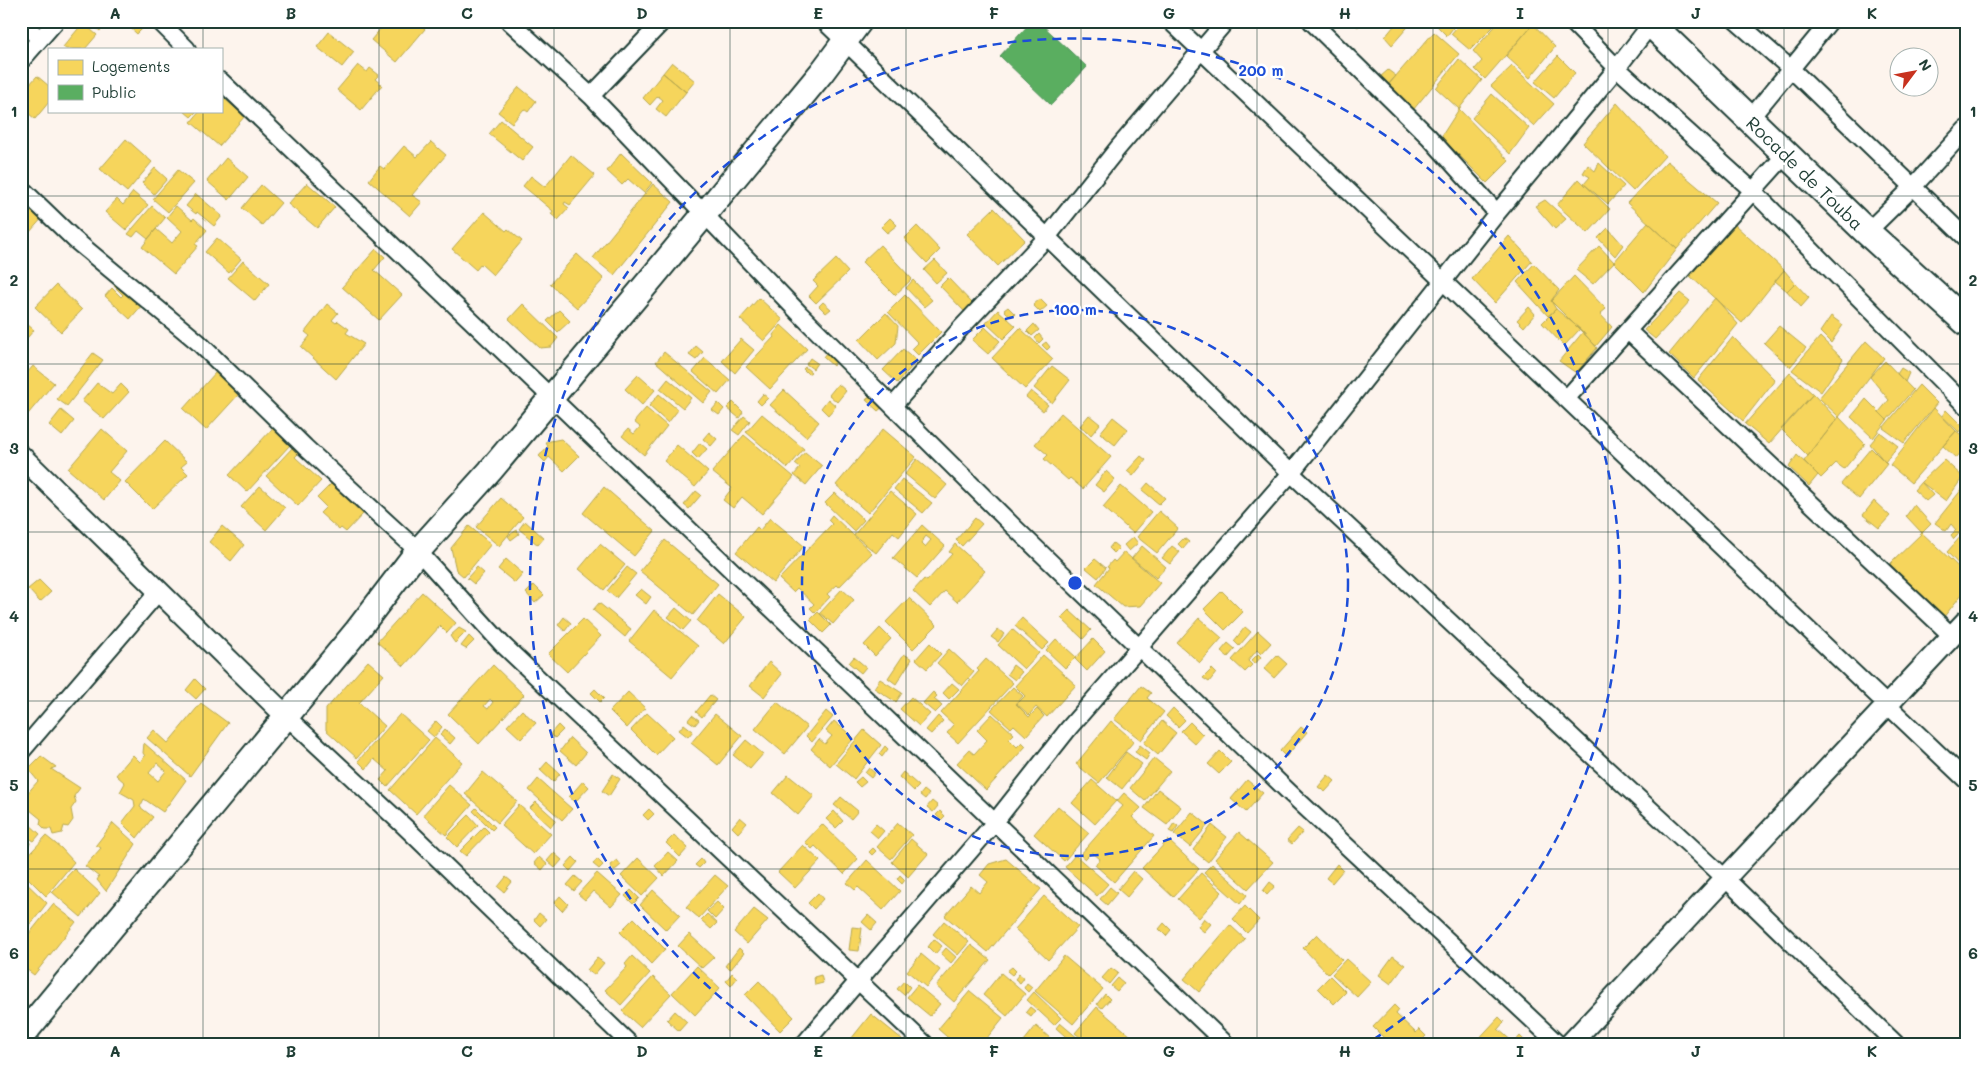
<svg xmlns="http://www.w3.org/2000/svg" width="1987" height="1065" viewBox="0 0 1987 1065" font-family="Mali,sans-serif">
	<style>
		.homes { fill: #f6d55c; stroke: #b6a750; fill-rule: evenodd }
		.public { fill: #5aae61; stroke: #488c54 }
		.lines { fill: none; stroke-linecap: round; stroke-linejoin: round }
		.minor-casing { stroke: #1f3d34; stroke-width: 20 }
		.tertiary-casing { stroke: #1f3d34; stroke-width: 24 }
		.secondary-casing { stroke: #1f3d34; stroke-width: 28 }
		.primary-casing { stroke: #1f3d34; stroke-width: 30 }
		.minor { stroke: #fff; stroke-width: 16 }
		.tertiary { stroke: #fff; stroke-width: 20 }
		.secondary { stroke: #fff; stroke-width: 24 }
		.primary { stroke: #fff; stroke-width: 26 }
		.grid { fill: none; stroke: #1f3d34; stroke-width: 1; stroke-opacity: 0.55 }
		.ring { fill: none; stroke: #1d4ed8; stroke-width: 2.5; stroke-dasharray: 9 6 }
		.labels { text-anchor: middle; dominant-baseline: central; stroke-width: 5; stroke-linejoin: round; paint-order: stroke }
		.street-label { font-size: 18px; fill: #1f3d34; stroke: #fff }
		.centre { fill: #1d4ed8; stroke: #fff; stroke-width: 2.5 }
		.ring-label { font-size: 15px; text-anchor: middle; font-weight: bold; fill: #1d4ed8; stroke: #fff; stroke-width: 5; stroke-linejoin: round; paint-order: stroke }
		.neatline { fill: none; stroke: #1f3d34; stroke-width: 2 }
		.grid-label { font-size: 16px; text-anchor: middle; font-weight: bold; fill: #1f3d34 }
	</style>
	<rect width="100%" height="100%" fill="#fdf4ed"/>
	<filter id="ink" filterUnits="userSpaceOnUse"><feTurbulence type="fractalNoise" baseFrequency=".02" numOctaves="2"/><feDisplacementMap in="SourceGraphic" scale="10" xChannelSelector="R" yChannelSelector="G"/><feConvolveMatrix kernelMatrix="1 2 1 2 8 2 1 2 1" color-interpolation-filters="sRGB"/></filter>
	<g filter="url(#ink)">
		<path class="homes" d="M88,21H108L100,31Z
			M142,21L146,25L137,34L124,22Z
			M387,21H416L425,29L397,62L371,40Z
			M1351,21H1363L1358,27Z
			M1398,21H1413L1392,45L1385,37Z
			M1432,21H1458L1447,36Z
			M1462,21H1499L1470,50L1451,34Z
			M1500,21H1529L1533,24L1485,79L1475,69L1482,61L1473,51Z
			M83,23L97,35L85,49H66L63,47Z
			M1533,24L1555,47L1530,78L1506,56Z
			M329,32L354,52L342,67L317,47Z
			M1434,32L1459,54L1413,110L1388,85Z
			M1558,56L1575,73L1554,98L1535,82Z
			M1459,59L1482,80L1459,109L1436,88Z
			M672,62L695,81L686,92L663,73Z
			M358,65L367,72L370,68L379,75L375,79L382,85L361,110L337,90Z
			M1512,66L1554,104L1534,126L1491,86Z
			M1388,70L1396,76L1388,85L1380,77Z
			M663,73L686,92L666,117L656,109L663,100L658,96L650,105L643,98Z
			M37,76L49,86V102L35,119L21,107V94Z
			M519,87L536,101L528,112L524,109L512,123L498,112Z
			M1492,94L1529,128L1510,154L1472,118Z
			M221,96L245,116L219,146L191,122L200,111H221Z
			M1617,103L1665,156L1633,191L1583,143Z
			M1459,109L1509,161L1487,183L1441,137Z
			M184,111H197L191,117Z
			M501,120L533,147L522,161L489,134Z
			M126,139L152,162L127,192L100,169Z
			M431,142L446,155L412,195L422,202L410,216L369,180L380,166L384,169L404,146L417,157Z
			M621,153L652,183L644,193L628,179L622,185L607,171Z
			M571,155L595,175L570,205L565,202L564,204L569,208L558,220L551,214L553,211L523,186L531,176L545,187Z
			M226,158L248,177L229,200L207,181Z
			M1667,161L1717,203L1677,249L1627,203Z
			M1599,163L1624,186L1608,204L1584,184L1590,177L1583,173L1588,165L1595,171Z
			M155,168L167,179L154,194L142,183Z
			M178,170L194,183L168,212L153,199Z
			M1579,179L1610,209L1588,233L1557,205Z
			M307,183L335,207L317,228L288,204Z
			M653,184L673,202L614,275L593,258Z
			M261,185L281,203L262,225L242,208Z
			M133,192L148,205L126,230L105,212L117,199L123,205Z
			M196,194L222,216L214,226L197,212L196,214L186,206Z
			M21,195L44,216L21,242Z
			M1545,200L1566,219L1555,229L1535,206Z
			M152,206L165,218L148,239L138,231L133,237L128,234Z
			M176,206L192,220L194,218L207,230L195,244L198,246L174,274L142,247L156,229L172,243L182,231L167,217Z
			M994,208L1025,240L998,266L967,234Z
			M484,212L506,231L508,229L522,241L493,275L481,264L476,270L452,249Z
			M890,218L897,225L887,233L881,227Z
			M1648,222L1677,249L1644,292L1614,262Z
			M1734,224L1784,270L1742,323L1690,276Z
			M917,226L940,250L927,263L904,239Z
			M1608,228L1623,245L1615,256L1598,238Z
			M1509,236L1532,261L1495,303L1472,279Z
			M217,238L241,259L229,273L205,252Z
			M880,245L912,279L895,295L862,262Z
			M1599,246L1614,262L1593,284L1576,270Z
			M376,249L385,257L374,270L402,295L379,320L342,287Z
			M577,254L604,279L577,308L550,284Z
			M836,259L848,272L816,303L809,296L818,286L813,281Z
			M935,260L947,273L936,283L924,270Z
			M243,261L269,284L255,301L228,278Z
			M1534,264L1559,290L1551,301L1556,309L1548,316L1517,282Z
			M1784,270L1795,283L1787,291L1775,281Z
			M1574,276L1606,309L1600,314L1612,327L1596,346L1551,301Z
			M948,278L972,303L964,311L940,286Z
			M913,280L932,300L924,307L906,288Z
			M118,282L142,305L130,319L105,296L112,288L121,297L123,295L114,286Z
			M1795,283L1809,298L1801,307L1787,291Z
			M56,285L82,310L61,332L35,307Z
			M1680,293L1690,301L1655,339L1644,330Z
			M905,295L941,332L918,355L912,349L918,343L888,312Z
			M759,298L783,320L764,341L740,319Z
			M1715,298L1738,324L1694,378L1669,354Z
			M1040,299L1047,306L1040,312L1033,305Z
			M823,302L831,309L826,313L819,306Z
			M327,304L338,313L332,320L336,323L338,321L349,329L346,333L364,344L336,379L301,347L310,336L305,332Z
			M523,304L558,338L551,347L540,348L509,319Z
			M1008,307L1015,314L1011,317L1004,310Z
			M1529,307L1535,314L1524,327L1517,320Z
			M1556,309L1580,329L1564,346L1542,323Z
			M559,310L570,321L558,332L547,321Z
			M998,310L1016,326L1003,339L986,323Z
			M886,313L898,326L896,343L878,360L859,340Z
			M1831,316L1843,325L1831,343L1820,332Z
			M21,319L34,330L21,345Z
			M1034,324L1039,330L1032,336L1027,331Z
			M781,325L807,349L770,389L746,367L774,337L773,335Z
			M1779,326L1806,348L1790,367L1764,343Z
			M985,327L1000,341L988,354L972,340Z
			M1020,328L1053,359L1025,389L992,358Z
			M1583,332L1597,348L1576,373L1559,361Z
			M1039,334L1043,339L1039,343L1035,338Z
			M1733,337L1775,380L1743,421L1698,380Z
			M1820,337L1843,359L1821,392L1792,370Z
			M741,339L754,350L735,373L722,361Z
			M1866,341L1884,358L1839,417L1819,398Z
			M1046,342L1050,347L1047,350L1042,345Z
			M696,346L703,352L696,360L689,355Z
			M903,349L917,361L897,383L883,370Z
			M664,352L712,392L703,403L656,362Z
			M93,353L103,360L67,406L57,399Z
			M826,353L836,362L833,366L823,357Z
			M705,358L730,380L718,394L693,372Z
			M810,358L817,363L813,369L806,364Z
			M1885,361L1913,390L1887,420L1879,412L1889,400L1870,377Z
			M33,366L54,383L23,420L21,418V380Z
			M1052,366L1070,380L1052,403L1034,388Z
			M805,367L811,372L808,374L803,369Z
			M1901,368L1909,373L1905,382L1897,374Z
			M216,372L239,394L206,430L183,409Z
			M1790,373L1813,394L1769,444L1745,424Z
			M638,375L655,390L642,405L625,389Z
			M668,379L691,398L683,408L660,389Z
			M97,383L112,394L121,384L129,392L104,419L82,401Z
			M838,384L846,391L837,402L829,395Z
			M1919,385L1937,403L1904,443L1883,428Z
			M784,390L819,422L806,437L770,405Z
			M1031,391L1048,405L1043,411L1026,397Z
			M659,394L678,410L668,423L649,406Z
			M763,394L768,398L761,405L757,401Z
			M871,394L884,406L878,411L866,400Z
			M1813,394L1837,419L1808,456L1781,429Z
			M828,399L836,406L828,415L821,408Z
			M1866,399L1887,420L1873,438L1851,417Z
			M733,402L743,412L739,418L727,408Z
			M718,403L724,409L719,415L712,410Z
			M646,408L667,426L644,455L622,436L628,429L634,434L640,427L634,422Z
			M1934,408L1956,431L1911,483L1890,465Z
			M61,410L74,421L62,436L49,425Z
			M1946,410L1962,426L1959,432L1942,416Z
			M1061,413L1111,457L1083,489L1070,478L1068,480L1044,459L1048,455L1035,444Z
			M762,414L804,449L788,468L746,432Z
			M1089,415L1100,424L1091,435L1080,426Z
			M744,416L750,421L739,435L732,430Z
			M1113,417L1128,429L1115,445L1100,433Z
			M1839,417L1865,444L1844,469L1836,463L1821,478L1804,461Z
			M273,428L290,445L247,492L229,475Z
			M102,429L127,451L109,472L120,481L104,500L68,469Z
			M883,429L916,457L868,513L836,485Z
			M1956,431L1966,438V447L1956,458L1943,446Z
			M709,432L717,439L711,446L703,439Z
			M1880,432L1898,446L1885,462L1870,444Z
			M744,435L794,477L762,514L742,497L733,508L723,500L732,488L712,472Z
			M561,439L579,456L564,471L549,457L545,462L539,456L548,446L545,442Z
			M165,441L187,462L181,467L188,474L152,509L125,482Z
			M700,443L707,449L698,459L692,453Z
			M677,445L708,472L695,487L664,461Z
			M294,446L300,452L295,457L321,481L298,506L266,476Z
			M1871,448L1887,464L1859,499L1841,484Z
			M805,452L822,466L806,485L794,475L800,468L795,464Z
			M1797,455L1818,475L1809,486L1789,467Z
			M1141,456L1146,460L1133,476L1127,471Z
			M917,459L947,485L935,499L905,474Z
			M1944,460L1963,477L1946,501L1921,482Z
			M1106,471L1115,479L1104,492L1095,485Z
			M902,479L932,503L923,513L894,489Z
			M1921,482L1933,495L1926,501L1914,490Z
			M1148,483L1165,498L1159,504L1142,490Z
			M331,484L363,514L346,532L341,528L339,530L320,513L326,507L317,498Z
			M1966,484V526L1954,539L1951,535L1956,530L1951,524L1946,531L1935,523Z
			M260,486L285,508L266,530L241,507Z
			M1121,486L1151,512L1133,533L1103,507Z
			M604,487L655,531L634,556L583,513Z
			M696,491L701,495L689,509L684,505Z
			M890,491L917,514L899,537L893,532L876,553L854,535Z
			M835,493L864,520L854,531L825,503Z
			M501,498L523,517L499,546L476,527Z
			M1874,501L1890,516L1879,528L1863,515Z
			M1914,505L1931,524L1922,533L1906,516Z
			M1159,511L1178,528L1157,553L1137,537Z
			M832,515L872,553L839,587L837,585L827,594L830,597L815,613L810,608L814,604L797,588L793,592L779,579L832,524L828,520Z
			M770,518L804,546L773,583L736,552L757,527L760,530Z
			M975,518L982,524L962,546L956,540Z
			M525,521L544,538L538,545L519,529Z
			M922,525L945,546L917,578L893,558Z
			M222,526L244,545L231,561L209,542Z
			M469,526L491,544L464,577L456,570L451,548Z
			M517,530L519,534L511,540L508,536Z
			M1922,533L1966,574V589L1943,618L1890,564Z
			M1962,535L1966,539V572L1947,552Z
			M926,536L931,540L925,547L921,543Z
			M1133,537L1138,543L1129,551L1124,545Z
			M1184,538L1189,542L1183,549L1178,544Z
			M665,540L718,584L693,615L640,571Z
			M1113,543L1119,548L1114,553L1109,548Z
			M600,544L625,565L604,590L579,569Z
			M955,544L985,571L957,602L945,591L930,607L913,591L924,579L927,581L952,554L949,552Z
			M1142,546L1166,567L1156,578L1132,558Z
			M1172,546L1180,552L1170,564L1162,558Z
			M1124,552L1160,583L1140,606L1123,607L1096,584L1109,568L1107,567L1113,560L1115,562Z
			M506,559L523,574L515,583L498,569Z
			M1095,559L1106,568L1098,578L1086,568Z
			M477,567L484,573L474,584L467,578Z
			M627,567L636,574L616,598L607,591Z
			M39,580L51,592L40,602L28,589Z
			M534,585L544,595L535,603L526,593Z
			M641,589L651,597L646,604L635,595Z
			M842,589L854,600L833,624L820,613Z
			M1222,591L1243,612L1225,630L1204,609Z
			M422,592L456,623L447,633L440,626L404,666L377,642Z
			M718,594L746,617L724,644L697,621Z
			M909,598L937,625L913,649L886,622Z
			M599,603L631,629L625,637L593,610Z
			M676,608L691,621L683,630L668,617Z
			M654,610L698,646L672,677L629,641Z
			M1069,610L1091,630L1083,639L1061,618Z
			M818,612L831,625L823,633L810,620Z
			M564,617L571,623L565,631L558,625Z
			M1022,618L1049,643L1042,650L1015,626Z
			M1199,618L1222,638L1200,663L1177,643Z
			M583,619L601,636L567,672L548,654Z
			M1245,627L1251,632L1239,646L1234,641Z
			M459,628L466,632L455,643L450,636Z
			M880,628L891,639L875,656L864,645Z
			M998,629L1004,634L998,642L991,637Z
			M1012,629L1039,653L1024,669L998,645Z
			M1258,631L1271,643L1261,654L1257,650L1248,661L1252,665L1245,672L1232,660Z
			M469,636L474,641L466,649L461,646Z
			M1056,639L1076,657L1065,668L1046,650Z
			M1093,639L1105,651L1087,671L1075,659Z
			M930,643L941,654L927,669L916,659Z
			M1228,643L1235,649L1228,657L1221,651Z
			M949,649L974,672L962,686L937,663Z
			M904,654L912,659L896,684L888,678Z
			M1258,654L1261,657L1255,664L1251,661Z
			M1043,655L1076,685L1047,717L1036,707L1029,715L1017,704L1025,696L1015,686Z
			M1277,655L1287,664L1274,678L1264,669Z
			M854,657L866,667L861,673L849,663Z
			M986,659L1013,683L958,743L947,733L954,725L941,713L979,671L977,669Z
			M368,661L384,675L359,703L385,726L357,758L326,730V709Z
			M769,662L782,674L764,697L750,686Z
			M493,665L524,695L479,744L448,714ZM490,699L493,702L488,709L484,706Z
			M1013,665L1022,672L1015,680L1007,674Z
			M1212,669L1216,673L1209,682L1203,678Z
			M195,679L205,689L196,699L186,690Z
			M880,679L902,693L896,702L874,688Z
			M952,683L959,689L949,699L943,693Z
			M1141,686L1151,693L1147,698L1164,712L1141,740L1114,719Z
			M1013,687L1023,696L1016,704L1029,717L1037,709L1044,716L1026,736L1014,725L1011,728L991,710Z
			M595,689L604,698L600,702L591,693Z
			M628,692L645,708L627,728L610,711Z
			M933,692L937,696L934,699L942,706L935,713L923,703Z
			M710,695L716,700L702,717L696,712Z
			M911,697L930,714L919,726L900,709Z
			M777,702L807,727L785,754L755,729Z
			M201,703L228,723L190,776L147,738L154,730L168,743Z
			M1173,708L1185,720L1178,727L1166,716Z
			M522,710L536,723L521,739L507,726Z
			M826,711L833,717L812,742L806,736Z
			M647,713L673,737L656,755L631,730Z
			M400,714L429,740L387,787L380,780L388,771L374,759L366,769L358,761Z
			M715,714L742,736L718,765L691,743Z
			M992,714L1014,734L1009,739L1017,747L1022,742L1026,746L986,790L957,763L969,750L974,754L987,740L977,730Z
			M692,715L699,720L695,725L688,720Z
			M938,716L943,721L931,734L926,730Z
			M436,721L442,727L434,737L427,731Z
			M834,721L854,738L830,766L811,749L819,739L825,744L832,736L826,731Z
			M1111,721L1134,741L1099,783L1076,764Z
			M1162,721L1176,733L1158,755L1144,743Z
			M1190,722L1203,735L1195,744L1181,731Z
			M684,724L693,731L688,737L679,730Z
			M558,725L563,730L555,738L550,734Z
			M1301,727L1307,732L1286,757L1280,751Z
			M445,729L455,738L450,744L440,735Z
			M864,730L881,745L854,779L836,764Z
			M435,738L462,762L416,814L390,790Z
			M570,738L586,753L576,765L560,751Z
			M746,740L763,754L750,769L733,755Z
			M144,743L186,780L163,812L144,799L140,807L153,817L137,838L122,823L135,806L134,800L120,792L125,783L116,775L133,755L140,762L145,756L143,753ZM157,763L166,771L158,781L149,773Z
			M1140,745L1150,753L1146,760L1135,752Z
			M885,746L888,749L882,757L879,754Z
			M1220,751L1231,762L1219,774L1208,764Z
			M1126,752L1142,764L1122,789L1107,777Z
			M41,756L56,767L51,769L80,788L74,796L76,802L71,809L73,820L68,827L64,826L62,833L53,835L51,829H45L40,824L41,819L30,810L21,814V794L25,796L38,781L28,769Z
			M1154,758L1170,771L1145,801L1130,788Z
			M547,762L560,774L553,782L540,770Z
			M869,768L875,773L871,778L865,773Z
			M483,772L517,801L498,823L465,794Z
			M903,772L919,786L914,791L899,777Z
			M613,774L620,779L609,796L602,791Z
			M788,775L814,796L798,815L773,793Z
			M1328,775L1335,781L1325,792L1318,787Z
			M861,777L866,782L860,787L855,782Z
			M538,779L572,809L562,820L529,790Z
			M1092,780L1116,801L1095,824L1072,803Z
			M1247,780L1263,793L1246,812L1231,799Z
			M583,781L589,787L575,802L569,797Z
			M449,785L472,805L446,835L423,815Z
			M1158,789L1181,807L1167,825L1144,808Z
			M924,790L929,794L925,799L920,795Z
			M1124,793L1141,808L1132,817L1154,836L1114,882L1095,865L1100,859L1092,852L1085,859L1080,855L1123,806L1117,801Z
			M841,797L858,811L851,819L834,805Z
			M932,801L938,806L933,812L927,807Z
			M536,802L556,820L551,827L530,808Z
			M519,805L551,834L533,854L501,825Z
			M1058,806L1089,833L1064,861L1034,834Z
			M476,808L495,827L492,830L473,811Z
			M649,809L654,814L648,820L643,815Z
			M834,811L843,821L836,828L826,819Z
			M940,811L945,816L941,820L936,815Z
			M1192,812L1208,825L1190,847L1174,834Z
			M469,815L478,825L457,847L447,837Z
			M740,817L747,823L738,833L732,827Z
			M28,823L40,834L34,841L29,838L30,844L21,854V827L23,828Z
			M113,823L136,844L106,891L97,880L99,877L85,866L101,848L96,845Z
			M898,823L912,835L891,859L877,847Z
			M1174,823L1178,826L1173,833L1169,831Z
			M822,824L858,859L844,874L815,846L812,849L805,842Z
			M876,824L884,831L878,838L870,831Z
			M1212,825L1227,837L1208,862L1193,850Z
			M484,827L489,832L466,856L460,851Z
			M1298,828L1303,832L1292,844L1287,840Z
			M1239,832L1273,862L1248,889L1215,859Z
			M674,835L688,848L680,857L666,843Z
			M46,836L61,848L74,862L46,896L21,871V863Z
			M911,839L928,854L908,877L892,862Z
			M1168,840L1199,869L1173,897L1142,868Z
			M803,845L820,861L795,888L778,872Z
			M873,848L876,851L872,855L869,852Z
			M668,852L678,861L664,876L655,866Z
			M554,853L562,860L555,868L547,861Z
			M1075,855L1108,884L1097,896L1065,867Z
			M539,857L547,864L542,870L534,863Z
			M573,857L578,862L570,871L565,866Z
			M638,858L659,878L642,896L621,876Z
			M597,859L603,865L599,869L593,864Z
			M701,859L704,863L699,868L695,865Z
			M1006,859L1041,889L988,952L945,916L971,886L979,893L988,882L980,875L989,864Z
			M617,860L621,865L614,871L610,865Z
			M867,860L900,891L883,910L858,887L855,890L847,883Z
			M1212,864L1247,895L1240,904L1204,872Z
			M1337,864L1343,870L1332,883L1326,878Z
			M74,869L100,893L81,917L52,892Z
			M1133,871L1142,879L1127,897L1118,889Z
			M597,873L622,895L611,907L593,891L585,900L578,894Z
			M1201,873L1222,892L1199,918L1178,899Z
			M715,875L728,886L699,918L686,907Z
			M900,875L905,880L902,884L897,879Z
			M575,876L582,882L574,891L567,885Z
			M506,877L512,882L504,892L498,887Z
			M21,878L47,903L21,937Z
			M1270,882L1275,886L1267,895L1263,891Z
			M1110,887L1117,893L1107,905L1100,899Z
			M631,890L639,898L633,904L625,896Z
			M653,890L680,915L666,930L640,905Z
			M818,893L823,899L814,909L808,903Z
			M560,896L568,904L562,911L554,903Z
			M1044,896L1078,927L1048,960L1015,929Z
			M717,902L724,909L715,919L707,911Z
			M53,904L76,922L34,975L21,965V944Z
			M1245,906L1259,920L1247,933L1233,919Z
			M754,909L768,920L747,944L734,932Z
			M539,913L546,919L540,926L534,920Z
			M707,914L717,923L711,929L701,920Z
			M868,915L877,923L871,930L862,922Z
			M634,918L665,949L651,964L620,932Z
			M1204,918L1211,924L1204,932L1198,927Z
			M944,921L969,942L958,955L933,934Z
			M1164,923L1171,930L1166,936L1159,929Z
			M1230,925L1245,939L1199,992L1184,979Z
			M852,927L862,928L859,951L849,950Z
			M689,934L714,957L702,968L678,946Z
			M1317,934L1342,960L1328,974L1303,948Z
			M934,939L942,946L935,954L928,947Z
			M971,945L990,960L954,1002L936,986Z
			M739,948L744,953L731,969L725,966Z
			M946,948L956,957L951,963L941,954Z
			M921,954L940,970L926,987L907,971Z
			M632,956L650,973L621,1005L605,990L627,967L625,964Z
			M1064,956L1103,989L1073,1024L1035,991Z
			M1393,956L1405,965L1391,984L1379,975Z
			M597,958L604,963L594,975L587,970Z
			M1346,959L1371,982L1357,997L1332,974Z
			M697,966L720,988L695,1015L672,993Z
			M1012,967L1016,971L1012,975L1007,971Z
			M1111,968L1118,973L1109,984L1102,978Z
			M732,973L737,978L731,986L726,981Z
			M1001,973L1025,994L1007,1016L983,995Z
			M1019,974L1024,978L1020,983L1015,979Z
			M821,975L823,983L815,985L814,977Z
			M1330,976L1346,992L1334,1004L1318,988Z
			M653,977L671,994L640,1027L622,1011Z
			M1118,978L1124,983L1117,991L1111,986Z
			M759,981L794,1017L780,1031L745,995Z
			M904,981L910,987L904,995L897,989Z
			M1027,983L1032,987L1028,992L1024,988Z
			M917,985L940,1004L930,1016L907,997Z
			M970,991L1003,1018L982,1044H955L938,1029Z
			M1034,992L1061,1018L1054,1025L1027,1000Z
			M1105,994L1110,999L1102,1008L1097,1004Z
			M1394,1005L1399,1010L1396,1014L1416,1033L1419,1029L1426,1036L1418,1044H1390L1373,1027Z
			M1030,1007L1035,1011L1031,1016L1026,1012Z
			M1097,1007L1131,1036L1124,1044H1088L1075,1033Z
			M675,1011L687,1022L679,1031L667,1020Z
			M871,1014L908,1044H847Z
			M1499,1017L1504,1022L1498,1029L1514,1043L1520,1036L1528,1044H1474Z
			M1060,1023L1079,1039L1076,1044H1074L1056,1028Z
			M1036,1026L1057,1044H1027L1024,1041Z"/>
		<path class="public" d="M1032,21H1038L1087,67L1051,105L1000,56Z"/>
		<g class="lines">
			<g class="minor-casing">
				<path id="minor" d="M159,21L187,49
					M509,21L591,96L800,314L1015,528L1289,792L1558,1044
					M824,21L1291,473L1598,761L1725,878L1896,1044
					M1170,21L1966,780
					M1311,21L1429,137L1497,213
					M1571,21L1617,68L1752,190L1966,406
					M1736,21L1791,69L1966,238
					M21,22L40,39
					M21,61L56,21
					M221,81L1226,1044
					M591,96L663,21
					M1749,120L1830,21
					M21,188L75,240L198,342L305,447L418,551L502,644L925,1044
					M1867,232L1913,187L1966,129
					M1628,331L1952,636
					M1566,399L1786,154
					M893,406L961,328L1048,236L1118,148L1226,21
					M287,717L404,826L630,1044
					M21,752L159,591
					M804,1044L995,822L1069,728L1291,473L1497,213L1617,68L1651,24"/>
			</g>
			<g class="tertiary-casing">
				<path id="tertiary" d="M21,456L287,717
					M1570,1044L1966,621"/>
			</g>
			<g class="secondary-casing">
				<path id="secondary" d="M21,1037L356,632L418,551L490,471L655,274L822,72L860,21"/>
			</g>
			<g class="primary-casing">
				<path id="primary" d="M1648,21L1867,232L1966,322"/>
			</g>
			<use href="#minor" class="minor"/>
			<use href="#tertiary" class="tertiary"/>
			<use href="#secondary" class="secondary"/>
			<use href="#primary" class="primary"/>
		</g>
	</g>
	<path class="grid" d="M203,21V49M379,21V1044M554,21V1044M730,21V1044M906,21V1044M1081,21V1044M1257,21V1044M1433,21V1044M1608,21V1044M1784,21V1044M203,111V1044M21,196H1966M21,364H1966M21,532H1966M21,701H1966M21,869H1966"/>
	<g class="ring">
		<circle cx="1075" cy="583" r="273"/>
		<path d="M782 1043A545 545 0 1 1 1368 1043"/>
	</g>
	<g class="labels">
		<g class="street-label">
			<text transform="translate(1805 173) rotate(44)">Rocade de Touba</text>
		</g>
	</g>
	<circle cx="1075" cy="583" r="8" class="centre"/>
	<g class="ring-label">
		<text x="1261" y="76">200 m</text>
		<text x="1075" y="315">100 m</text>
	</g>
	<rect width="1987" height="1065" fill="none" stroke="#fff" stroke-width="55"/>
	<rect x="48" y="48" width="175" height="65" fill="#ffffff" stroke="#a5b1ae"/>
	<rect x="58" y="60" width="25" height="15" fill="#f6d55c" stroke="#a5b1ae"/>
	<text x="92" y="72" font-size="15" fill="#1f3d34">Logements</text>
	<rect x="58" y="85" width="25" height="15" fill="#5aae61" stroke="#a5b1ae"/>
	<text x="92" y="98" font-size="15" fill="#1f3d34">Public</text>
	<g transform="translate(1914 72) rotate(58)"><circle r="24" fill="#ffffff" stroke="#a5b1ae"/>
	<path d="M0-4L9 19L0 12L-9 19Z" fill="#c8321e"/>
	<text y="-8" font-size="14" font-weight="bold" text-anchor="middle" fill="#1f3d34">N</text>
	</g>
	<rect x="28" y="28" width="1932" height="1010" class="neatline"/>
	<g class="grid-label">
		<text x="115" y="19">A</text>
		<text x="291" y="19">B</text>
		<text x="467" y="19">C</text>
		<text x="642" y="19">D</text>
		<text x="818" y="19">E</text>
		<text x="994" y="19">F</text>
		<text x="1169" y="19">G</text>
		<text x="1345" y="19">H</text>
		<text x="1520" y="19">I</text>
		<text x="1696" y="19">J</text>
		<text x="1872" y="19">K</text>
		<text x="14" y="117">1</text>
		<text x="1973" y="117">1</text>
		<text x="14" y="286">2</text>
		<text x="1973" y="286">2</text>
		<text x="14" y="454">3</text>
		<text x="1973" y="454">3</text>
		<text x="14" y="622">4</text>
		<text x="1973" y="622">4</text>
		<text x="14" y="791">5</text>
		<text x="1973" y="791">5</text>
		<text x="14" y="959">6</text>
		<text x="1973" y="959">6</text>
		<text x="115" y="1057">A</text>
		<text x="291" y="1057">B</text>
		<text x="467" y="1057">C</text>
		<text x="642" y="1057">D</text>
		<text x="818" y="1057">E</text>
		<text x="994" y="1057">F</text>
		<text x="1169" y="1057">G</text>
		<text x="1345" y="1057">H</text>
		<text x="1520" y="1057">I</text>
		<text x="1696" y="1057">J</text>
		<text x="1872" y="1057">K</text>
	</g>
</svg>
